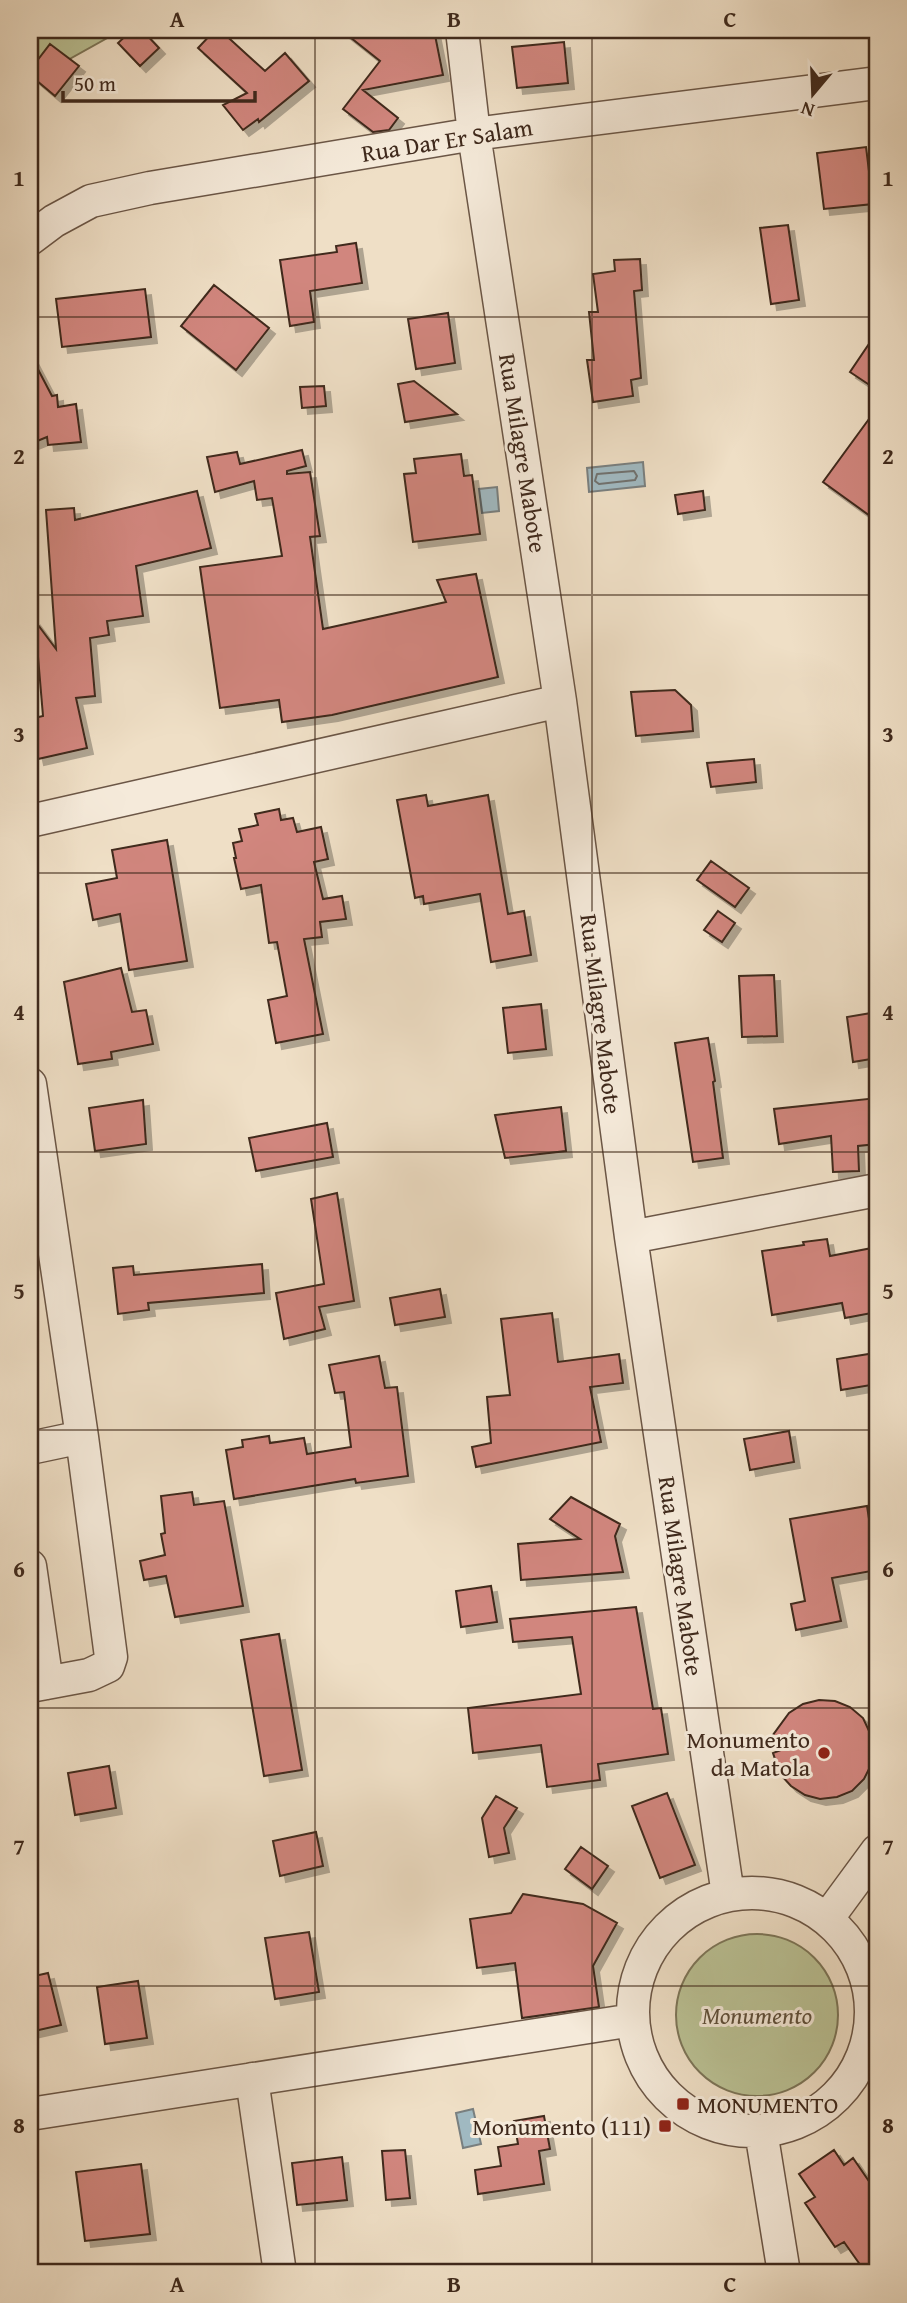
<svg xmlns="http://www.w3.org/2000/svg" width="907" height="2303" viewBox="0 0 907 2303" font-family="'Gentium Book Plus',serif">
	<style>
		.green { fill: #bac194; stroke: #7c7558; stroke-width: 2 }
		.water { fill: #a0b9c1; stroke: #797f7f; stroke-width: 2 }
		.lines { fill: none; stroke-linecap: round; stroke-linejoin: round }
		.shore { stroke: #70716e; stroke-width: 2 }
		.building { fill: #d1867e; stroke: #3f291c; stroke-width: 2; filter: url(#shadow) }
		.minor-casing { stroke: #6b5646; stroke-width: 35 }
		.minor { stroke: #f5eada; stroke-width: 32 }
		.grid { fill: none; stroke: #3f291c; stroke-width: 2; stroke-opacity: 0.55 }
		.poi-dot { fill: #8f2418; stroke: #f5eada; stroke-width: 2.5 }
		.labels { text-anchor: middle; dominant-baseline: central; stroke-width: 6; stroke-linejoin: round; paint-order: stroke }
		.street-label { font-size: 24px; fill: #3f291c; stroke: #f5eada }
		.poi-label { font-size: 24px; fill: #3f291c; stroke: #f5eada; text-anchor: end }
		.park-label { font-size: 24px; font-style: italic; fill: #5e4f3a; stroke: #f5eada }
		.neatline { fill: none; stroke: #3f291c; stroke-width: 2.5 }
		.grid-label { font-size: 23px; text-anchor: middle; font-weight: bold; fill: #3f291c }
	</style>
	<defs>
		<filter id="shadow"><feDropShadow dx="6" dy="6" stdDeviation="0" flood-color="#0004"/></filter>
	</defs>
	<rect width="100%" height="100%" fill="#efdfc6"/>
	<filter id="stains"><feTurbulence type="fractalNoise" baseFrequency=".00286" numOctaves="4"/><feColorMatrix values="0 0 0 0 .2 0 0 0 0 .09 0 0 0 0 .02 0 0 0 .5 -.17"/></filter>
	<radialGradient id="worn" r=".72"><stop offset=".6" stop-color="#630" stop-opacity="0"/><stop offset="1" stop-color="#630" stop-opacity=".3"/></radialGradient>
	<path class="green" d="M30,30H114L109,37L30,81Z
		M676 2015a81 81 0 1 1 162 0a81 81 0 1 1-162 0Z"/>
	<path class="water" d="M643,462L645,486L589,492L587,468Z
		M497,487L499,511L482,513L479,489Z
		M473,2109L481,2144L463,2148L456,2113Z"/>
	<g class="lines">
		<path class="shore" d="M634,471L637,476L635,480L599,484L595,481L597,474Z"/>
	</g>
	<path class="building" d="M132,30H142L159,48L140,66L118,43Z
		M215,30H220L265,71L285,53L309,81L259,122L258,119L243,130L223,105L247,93L198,48Z
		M341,30H434L443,75L363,90L398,118L389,130L373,132L343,109L380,61Z
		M564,42L568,83L517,88L512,47Z
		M50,44L79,66L55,96L30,75V70Z
		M866,147L873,204L824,209L817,153Z
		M788,225L799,300L771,304L760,228Z
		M356,243L362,283L310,291L314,322L290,326L280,260L337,252L336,246Z
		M640,259L642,290L634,291L641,378L631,380L633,396L593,402L587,360H594L589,312H598L593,274L615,271L614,260Z
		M214,285L269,328L236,370L181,326Z
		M145,289L151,337L62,347L56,299Z
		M448,313L455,363L416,369L408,319Z
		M877,332V390L850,372Z
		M30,354L52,396L57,395L58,407L76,404L81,442L48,445L47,437L30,444Z
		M414,381L457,414L405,422L398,384Z
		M324,386L326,406L302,408L300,387Z
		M877,408V521L823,482Z
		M302,450L306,466L287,471V474L310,472L320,536L310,537L323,629L446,602L437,580L476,574L498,677L332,715L282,722L279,700L220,708L200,567L282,556L272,498L257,500L254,481L215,492L207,457L237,452L240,464Z
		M461,454L464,476L472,475L480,534L413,542L404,474L416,473L414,459Z
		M197,491L211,548L136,566L143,616L107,621L109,635L90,638L95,696L76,698L87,748L38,759L30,723V719L43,716L35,621L56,649L46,510L74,508L75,520Z
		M703,491L705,510L678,514L675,495Z
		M675,690L691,705L693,731L636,736L631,692Z
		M754,759L756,782L711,787L707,763Z
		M426,795L428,806L488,795L508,914L524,911L531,955L491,962L480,894L424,904L423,896L415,898L397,800Z
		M279,809L281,820L293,818L297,832L321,827L328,859L314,862L323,899L342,896L346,919L320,922L322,937L304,939L323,1034L276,1043L268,1000L287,996L277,942L269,943L261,885L241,889L234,858H236L233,843L242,841L239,829L258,825L255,814Z
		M167,840L187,961L129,970L120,914L93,920L86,884L117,878L112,850Z
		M711,861L749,888L735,907L697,880Z
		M718,911L735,923L722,942L704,930Z
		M121,968L132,1012L146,1010L153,1044L111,1052L112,1059L78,1064L64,982Z
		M774,975L777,1036L742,1037L739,976Z
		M541,1004L546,1049L508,1053L503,1008Z
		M877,1012V1058L853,1062L847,1017Z
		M708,1038L715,1081L713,1082L723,1158L693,1162L675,1043Z
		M877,1098V1144L858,1146L859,1171L833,1172L831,1136L779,1144L774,1109Z
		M143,1100L146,1144L95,1151L89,1108Z
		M561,1107L566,1151L505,1158L495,1115Z
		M327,1123L333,1157L256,1171L249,1138Z
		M337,1193L354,1301L319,1307L325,1329L284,1339L276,1293L324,1284L311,1199Z
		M827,1239L830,1256L872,1248L877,1276V1312L845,1318L842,1303L772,1315L762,1251L804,1245L803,1242Z
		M262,1264L264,1293L148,1303L149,1310L118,1314L113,1268L133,1266L134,1275Z
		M440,1289L445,1317L395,1325L390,1298Z
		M552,1313L558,1362L619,1354L623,1383L590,1387L601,1442L476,1467L472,1447L491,1443L487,1397L510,1395L501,1319Z
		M875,1353L877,1384L841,1390L837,1359Z
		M379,1356L385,1388L397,1387L408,1476L356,1483L355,1479L234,1499L226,1450L243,1447L242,1440L269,1436L270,1443L304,1438L307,1454L351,1447L344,1392L335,1393L329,1365Z
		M789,1431L794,1462L750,1470L744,1439Z
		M192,1492L194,1505L224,1501L243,1606L175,1617L166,1576L144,1580L140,1561L165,1555L161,1534L165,1533L161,1496Z
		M571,1497L620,1524L615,1536L623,1572L521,1580L518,1544L580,1539L550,1519Z
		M867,1506L877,1570L832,1578L841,1621L796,1630L791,1604L805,1601L790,1519Z
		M491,1586L497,1622L461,1627L456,1591Z
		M636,1607L653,1709L661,1708L668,1754L598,1764L600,1780L547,1787L541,1745L473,1753L468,1708L581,1694L572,1637L513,1642L510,1619Z
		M279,1634L302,1770L264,1776L241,1640Z
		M819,1700L835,1701L850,1707L863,1718L870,1733L873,1749L871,1765L864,1779L852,1791L837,1797L820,1799L805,1795L791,1786L780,1774L773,1753L794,1745L791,1736L770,1739L789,1713L803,1704Z
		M109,1766L116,1808L75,1815L68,1773Z
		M667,1793L695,1865L660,1878L632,1806Z
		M496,1796L517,1808L504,1828L509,1853L489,1857L482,1818Z
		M316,1832L323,1866L280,1876L273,1841Z
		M581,1847L608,1866L592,1889L565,1869Z
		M523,1894L583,1904L617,1923L593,1966L599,2007L522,2018L515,1963L477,1968L470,1919L511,1913Z
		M309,1932L319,1992L275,1999L265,1938Z
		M48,1973L61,2025L30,2032V1977Z
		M138,1981L147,2038L105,2044L97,1987Z
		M544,2116L550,2149L539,2151L544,2184L478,2194L475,2170L501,2166L498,2147L518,2144L514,2121Z
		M405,2150L410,2198L386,2200L382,2151Z
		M834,2150L844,2165L853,2158L877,2193V2273H866L844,2242L835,2247L805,2203L815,2197L799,2174Z
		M342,2157L347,2200L297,2205L292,2163Z
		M141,2164L150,2234L85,2241L76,2172Z"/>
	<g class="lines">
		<g class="minor-casing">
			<path id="minor" d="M462,30L474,134L560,701L631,1237L728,1895
				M30,239L54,221L91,201L150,188L474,134L877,83
				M30,821L560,701
				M30,1084L82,1437L111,1657L108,1666L89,1675L30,1686
				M631,1237L877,1190
				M30,1448L82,1437
				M30,1566L47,1683
				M633 2012a119 119 0 1 1 238 0a119 119 0 1 1-238 0Z
				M827,1919L877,1851
				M252,2079L280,2273
				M30,2114L633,2020
				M761,2131L784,2273"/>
		</g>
		<use href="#minor" class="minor"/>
	</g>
	<path class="grid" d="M315,30V2273M592,30V2273M30,317H877M30,595H877M30,873H877M30,1152H877M30,1430H877M30,1708H877M30,1986H877"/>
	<g class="poi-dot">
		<circle cx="824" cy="1753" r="7"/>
		<rect x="676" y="2097" width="14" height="14" rx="3.5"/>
		<rect x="658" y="2119" width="14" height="14" rx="3.5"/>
	</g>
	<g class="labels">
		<g class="street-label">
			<text transform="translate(447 140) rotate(-9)">Rua Dar Er Salam</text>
			<text transform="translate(523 453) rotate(81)">Rua Milagre Mabote</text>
			<text transform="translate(601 1014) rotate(83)">Rua Milagre Mabote</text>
			<text transform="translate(681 1576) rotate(82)">Rua Milagre Mabote</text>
		</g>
		<g class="poi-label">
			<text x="810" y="1739">Monumento<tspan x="810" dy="28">da Matola</tspan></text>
			<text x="697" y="2104" text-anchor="start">MONUMENTO</text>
			<text x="651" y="2126">Monumento (111)</text>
		</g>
		<g class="park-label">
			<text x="757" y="2015">Monumento</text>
		</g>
	</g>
	<rect width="907" height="2303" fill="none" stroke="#efdfc6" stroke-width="77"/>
	<g transform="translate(813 94) rotate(199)" stroke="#f5eada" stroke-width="5" paint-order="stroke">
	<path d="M0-5L12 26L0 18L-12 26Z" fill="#3f291c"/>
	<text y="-10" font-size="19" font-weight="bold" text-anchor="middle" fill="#3f291c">N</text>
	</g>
	<path d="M63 91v10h192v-10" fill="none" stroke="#3f291c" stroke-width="3.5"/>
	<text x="74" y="91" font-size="21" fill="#3f291c" stroke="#f5eada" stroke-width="5" paint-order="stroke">50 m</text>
	<rect x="38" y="38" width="831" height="2226" class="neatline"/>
	<g class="grid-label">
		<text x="177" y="27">A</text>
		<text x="454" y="27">B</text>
		<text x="730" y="27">C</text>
		<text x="19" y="186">1</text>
		<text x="888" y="186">1</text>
		<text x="19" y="464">2</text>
		<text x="888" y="464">2</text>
		<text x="19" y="742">3</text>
		<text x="888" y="742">3</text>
		<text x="19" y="1020">4</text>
		<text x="888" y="1020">4</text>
		<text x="19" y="1299">5</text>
		<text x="888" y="1299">5</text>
		<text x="19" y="1577">6</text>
		<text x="888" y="1577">6</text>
		<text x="19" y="1855">7</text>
		<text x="888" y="1855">7</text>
		<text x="19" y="2133">8</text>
		<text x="888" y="2133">8</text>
		<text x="177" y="2292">A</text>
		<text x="454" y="2292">B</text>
		<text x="730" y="2292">C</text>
	</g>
	<rect width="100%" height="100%" filter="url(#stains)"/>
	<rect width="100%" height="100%" fill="url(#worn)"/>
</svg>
